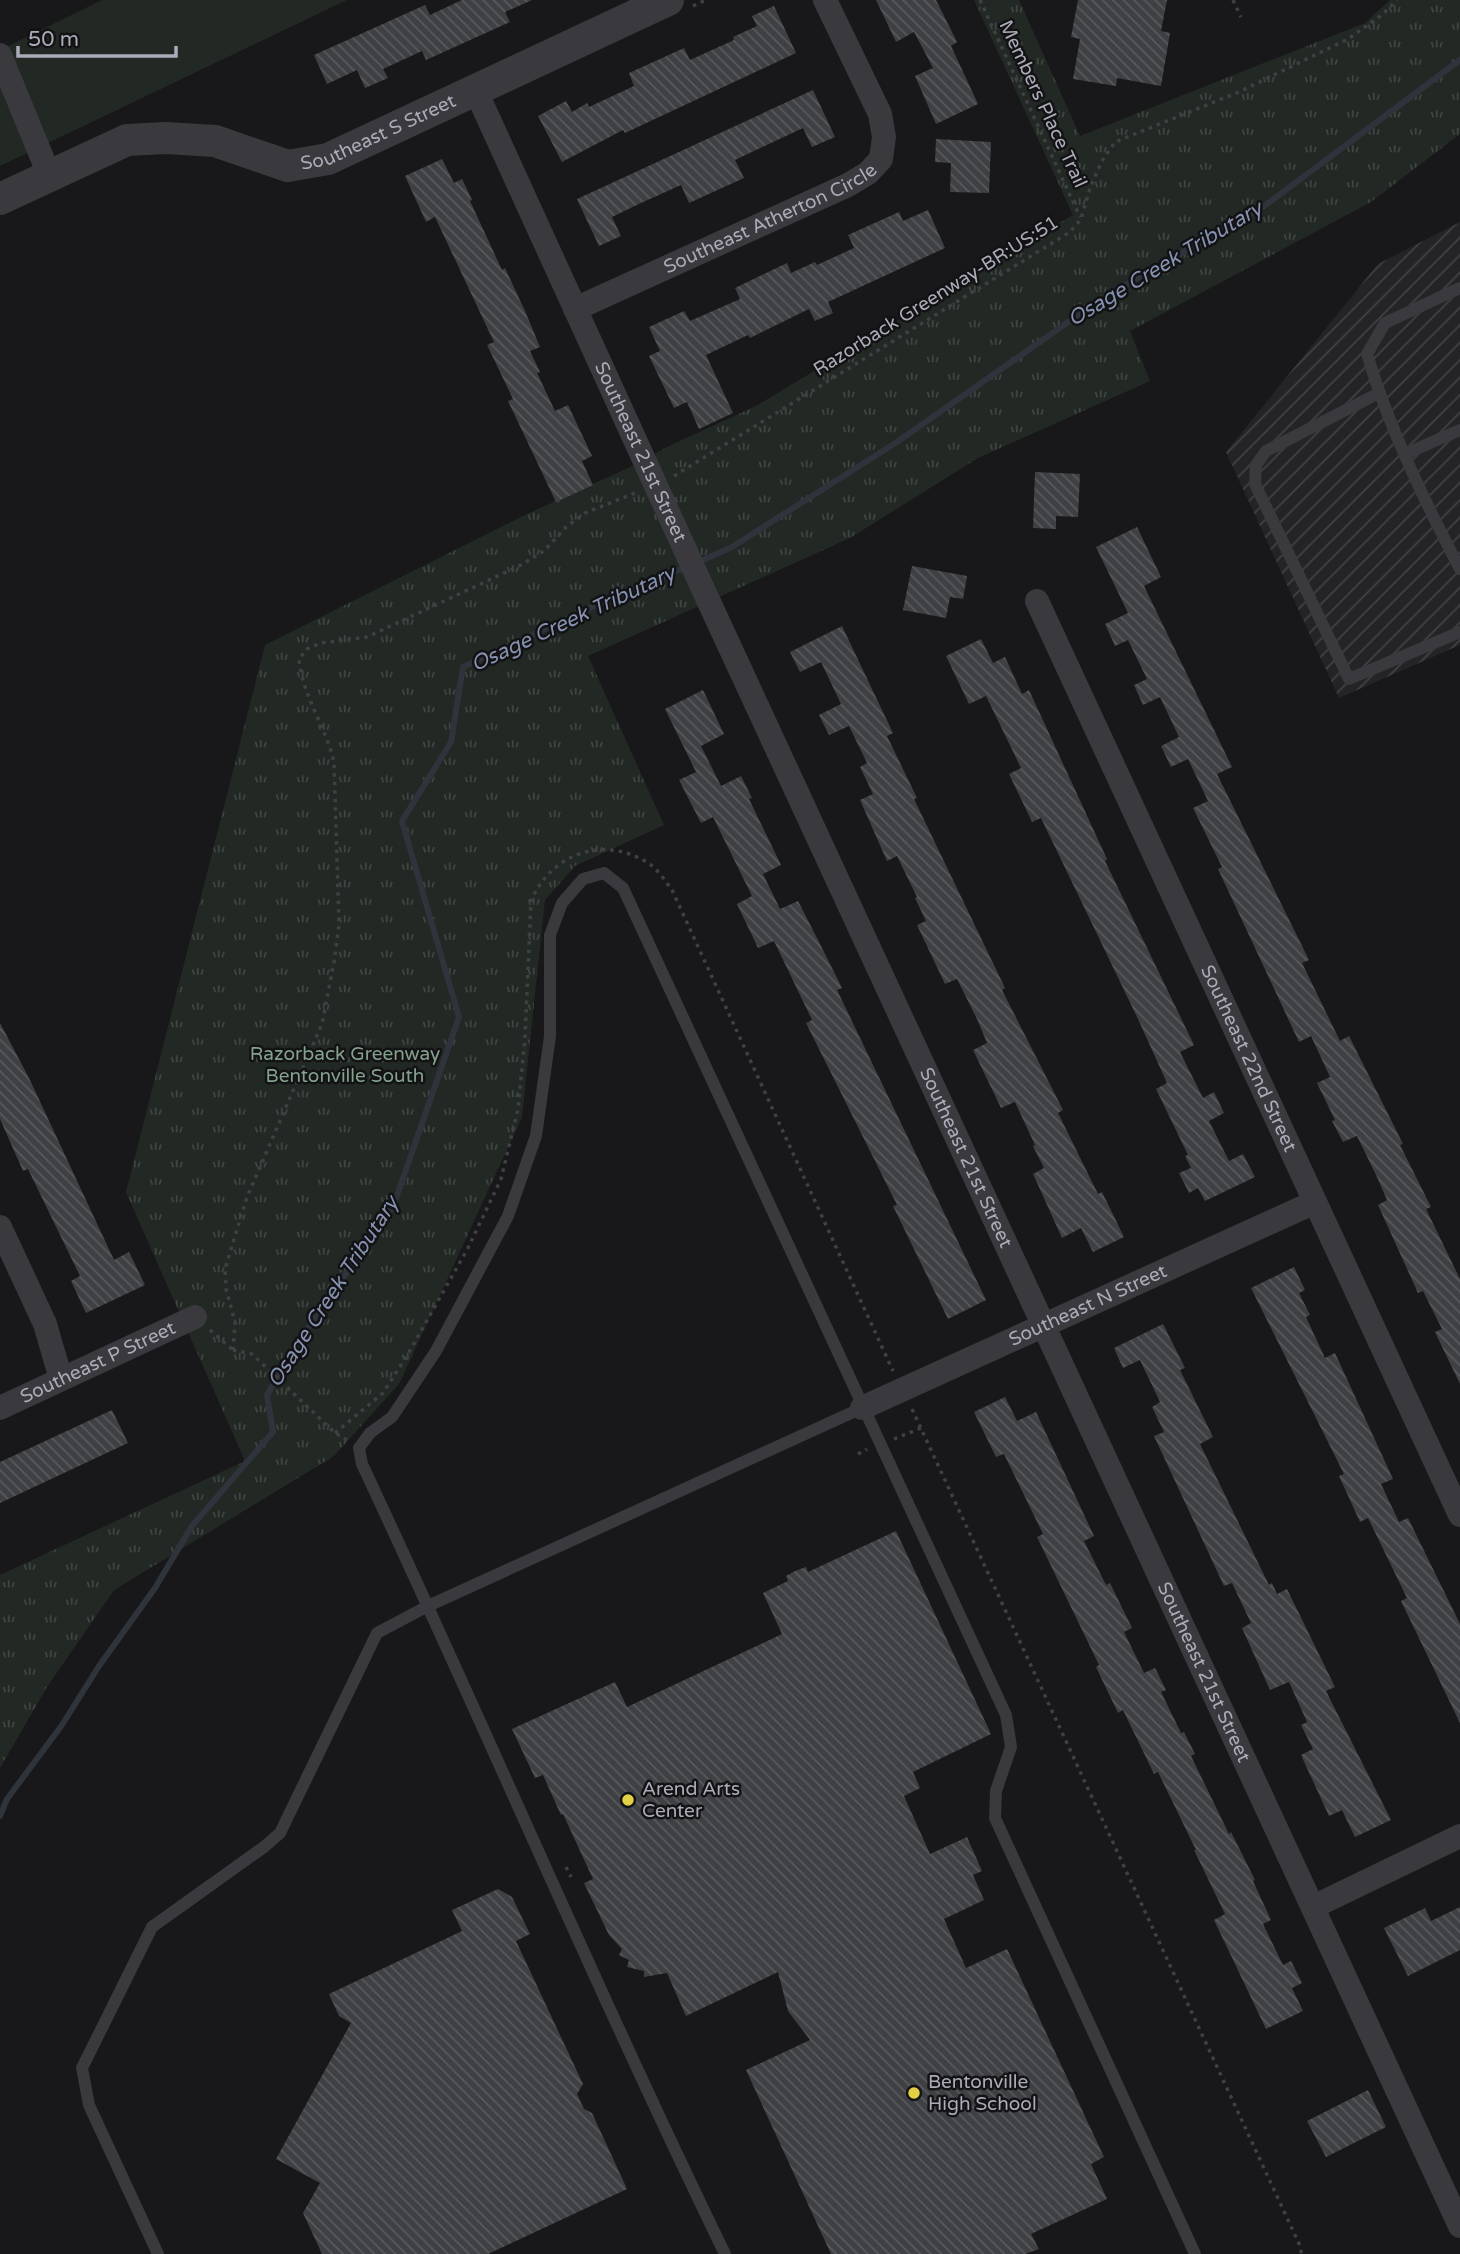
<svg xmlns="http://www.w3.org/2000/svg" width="1460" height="2254" viewBox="0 0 1460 2254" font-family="'Varela Round',sans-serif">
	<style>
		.industrial { fill: url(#industrial-furrows) }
		.grass { fill: #222924 }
		.park { fill: url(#park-tufts) }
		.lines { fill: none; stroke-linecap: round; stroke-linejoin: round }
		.stream { stroke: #2e333c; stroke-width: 6 }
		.building { fill: url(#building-back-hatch) }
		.path { stroke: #3f3f45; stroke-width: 3.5; stroke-dasharray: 3.5 5; stroke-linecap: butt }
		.service { stroke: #39393e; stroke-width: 12 }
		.minor { stroke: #39393e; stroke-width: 24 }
		.tertiary { stroke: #39393e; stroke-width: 32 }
		.poi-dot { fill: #e3d145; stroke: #131214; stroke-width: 2.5 }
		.labels { text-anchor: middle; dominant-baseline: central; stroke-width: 5; stroke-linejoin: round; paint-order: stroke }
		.street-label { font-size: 19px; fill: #abacb8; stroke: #131214 }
		.park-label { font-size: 19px; fill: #83a18c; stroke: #131214 }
		.poi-label { font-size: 19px; fill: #abacb8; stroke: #131214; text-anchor: start }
		.water-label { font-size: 21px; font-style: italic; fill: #8592b0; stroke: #131214 }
	</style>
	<defs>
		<pattern id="industrial-furrows" width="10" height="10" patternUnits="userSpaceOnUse" patternTransform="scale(1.75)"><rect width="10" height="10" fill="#242326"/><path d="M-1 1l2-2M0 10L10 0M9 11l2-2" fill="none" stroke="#414043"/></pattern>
		<pattern id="park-tufts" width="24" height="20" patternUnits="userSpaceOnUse" patternTransform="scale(1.75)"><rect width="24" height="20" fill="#222924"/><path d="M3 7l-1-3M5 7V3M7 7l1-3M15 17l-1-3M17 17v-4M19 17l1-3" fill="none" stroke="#3f4542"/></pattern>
		<pattern id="building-back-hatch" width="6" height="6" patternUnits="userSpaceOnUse" patternTransform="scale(1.75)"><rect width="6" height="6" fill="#3f4043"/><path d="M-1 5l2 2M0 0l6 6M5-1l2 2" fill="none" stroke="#58595c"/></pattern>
	</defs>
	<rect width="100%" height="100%" fill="#181719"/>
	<path class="industrial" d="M1460,222V645L1339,698L1226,452L1378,264Z"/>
	<path class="grass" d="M102,0H347L0,166V50Z"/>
	<path class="park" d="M974,0H1019L1080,136L1365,23L1390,0H1460V134L1371,202L1130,331L1150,381L978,458L850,538L588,656L664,825L575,866L545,900L522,1117L399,1384L334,1456L114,1590L47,1687L0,1768V1575L245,1461L126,1192L265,645L523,516L626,469L671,445L756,406L1073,215Z"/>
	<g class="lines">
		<path class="stream" d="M696,563L732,547L897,442L1104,297L1263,207L1460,60
			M0,1816L7,1799L62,1725L99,1666L155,1588L192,1526L273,1432L267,1395L294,1348L393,1207L459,1017L402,821L451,742L463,667L590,608L686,567"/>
	</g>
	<path class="building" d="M462,0H532L505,12L510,22L426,60L422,51L383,69L388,78L365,88L357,70L327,84L314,55L425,5L430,15Z
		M876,0H936L957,42L951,46L978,104L936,124L915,76L933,68L914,32L896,42Z
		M1078,0H1167L1161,31L1170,33L1161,86L1117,78L1116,86L1073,79L1080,39L1071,37Z
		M774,6L796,53L625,133L623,130L562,162L538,116L566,101L572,112L587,103L589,107L634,86L629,73L684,48L690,60L734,40L733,37L757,26L752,16Z
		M813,90L835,137L812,147L803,128L735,160L744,178L689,203L681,185L641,203L612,217L621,236L599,246L577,199Z
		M936,139L991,142L989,193L950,192L951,163L935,162Z
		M442,159L454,183L462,179L472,200L470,201L502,270L505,268L525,311L540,347L530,351L540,372L537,373L555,411L568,405L592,456L582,461L593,485L556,502L508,401L513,399L487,345L494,342L435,217L426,222L405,176Z
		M928,210L945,248L828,302L833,313L815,321L809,309L750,338L748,335L706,355L733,413L699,429L687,402L674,408L649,356L660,351L649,327L684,311L690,321L740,299L735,288L787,263L791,273L815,262L817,265L854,248L848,235L899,212L903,221Z
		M1035,472L1080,474L1078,517L1056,516V529L1033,528Z
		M1137,527L1161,577L1144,586L1232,767L1217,774L1309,960L1302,963L1340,1041L1349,1036L1403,1144L1400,1145L1431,1207L1426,1209L1460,1279V1384L1435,1332L1442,1329L1423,1291L1418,1293L1378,1205L1387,1200L1376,1175L1357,1136L1343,1142L1332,1121L1335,1120L1317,1083L1330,1077L1311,1036L1299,1042L1218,869L1222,867L1193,808L1208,801L1188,759L1171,767L1161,746L1179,737L1160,697L1143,705L1134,685L1147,679L1128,640L1115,646L1105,624L1128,613L1096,547Z
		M912,566L967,576L963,599L950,597L946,618L903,610Z
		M842,626L893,733L887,736L917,798L914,799L1005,988L1002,990L1063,1110L1058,1113L1098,1194L1102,1192L1124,1237L1093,1252L1081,1228L1062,1238L1033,1174L1044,1168L1033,1146L1035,1145L1015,1102L1001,1108L973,1050L987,1043L977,1019L957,979L945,984L917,925L926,921L915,898L917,897L897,856L887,861L860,800L873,794L860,767L867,763L849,726L829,735L819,715L841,704L821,662L800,672L790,652Z
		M981,639L993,663L1005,657L1022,694L1029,690L1107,859L1105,861L1194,1045L1180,1052L1203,1098L1214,1092L1224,1113L1209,1121L1229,1161L1243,1154L1255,1177L1205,1201L1198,1188L1189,1193L1179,1173L1191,1168L1185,1156L1188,1155L1156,1089L1167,1083L1138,1019L1041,818L1032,822L1009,774L1021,768L986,696L969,704L946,656Z
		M703,690L724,734L701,746L721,786L741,776L752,798L749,799L781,865L763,874L780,909L798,901L818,940L842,988L837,990L986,1300L948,1319L893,1206L897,1205L806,1023L812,1020L774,941L758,948L737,904L752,896L713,817L701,823L679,780L696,772L665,709Z
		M0,1023L29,1078L114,1260L129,1252L145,1285L86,1313L71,1281L80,1276L28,1169L23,1171L0,1119Z
		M1294,1267L1305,1290L1299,1293L1310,1315L1306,1317L1325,1358L1335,1353L1393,1479L1381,1484L1399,1522L1408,1518L1460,1624V1723L1401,1601L1407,1598L1368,1518L1360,1522L1339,1476L1344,1474L1251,1288Z
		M1163,1324L1185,1368L1180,1370L1213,1437L1200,1444L1269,1585L1272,1583L1277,1594L1287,1589L1335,1687L1326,1691L1391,1820L1355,1837L1342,1810L1329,1816L1301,1755L1313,1749L1301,1725L1307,1722L1289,1682L1270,1690L1242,1628L1251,1623L1232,1583L1224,1586L1154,1436L1164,1432L1152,1407L1160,1402L1140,1360L1123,1368L1114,1348Z
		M1005,1397L1017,1421L1036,1412L1094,1536L1084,1541L1106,1585L1110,1583L1132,1628L1124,1632L1144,1673L1155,1668L1166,1690L1161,1692L1181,1733L1184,1732L1195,1754L1191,1756L1229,1834L1231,1832L1255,1880L1253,1881L1271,1920L1263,1924L1283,1965L1291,1961L1302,1983L1292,1988L1303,2011L1266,2029L1214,1920L1225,1914L1194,1850H1196L1158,1772L1154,1774L1123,1710L1118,1713L1096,1667L1099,1665L1037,1537L1043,1534L1004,1454L996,1457L974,1412Z
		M112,1410L128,1443L0,1503V1462Z
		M896,1531L991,1734L913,1772L920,1788L904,1796L930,1854L967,1837L982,1871L973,1875L984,1900L944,1919L966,1968L1007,1949L1104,2157L1091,2164L1107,2199L1031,2234L1039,2249L1025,2254H831L746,2070L810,2040L788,2011L778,1972L686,2016L667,1973L644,1977V1971L627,1967L629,1960L619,1955L622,1949L609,1935L584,1883L593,1879L563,1814L561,1815L543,1775L535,1778L512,1729L615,1682L627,1707L782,1634L763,1593L788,1581L786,1576L795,1571L806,1567L808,1572Z
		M498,1889L512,1897L530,1934L516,1941L583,2084L577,2094L584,2109L592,2113L627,2189L488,2254H322L303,2213L320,2183L276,2159L351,2023L339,2016L329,1994L462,1931L452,1910Z
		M1460,1907V1950L1408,1976L1384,1928L1425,1908L1431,1921Z
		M1368,2090L1386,2127L1326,2157L1307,2121Z"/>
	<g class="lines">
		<path class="path" d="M980,0L1080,217
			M1233,0L1241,17
			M693,6L706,0
			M674,476L1070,232L1081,219L1090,188L1102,161L1115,142L1239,92L1348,39L1382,15L1397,0
			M210,1330L233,1350
			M233,1350L235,1322L226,1289L225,1269L247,1197L322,1024L334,962L339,925L334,762C326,727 302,695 299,659L307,649L321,643L367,637L519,566L544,551L566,527L585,513L635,493
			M233,1350L252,1354L335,1433L347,1440
			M912,1409L1301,2248V2254
			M335,1433L383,1393L408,1354L468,1248L501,1179L518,1109L525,1038L531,901C552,852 606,834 651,865C659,871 666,882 672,890L893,1371
			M894,1439L921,1428
			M858,1454L867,1449
			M566,1867L571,1877"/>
		<path class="service" d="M1460,288L1385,323L1367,354C1389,428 1424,500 1460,569
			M1379,393L1266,451L1256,465L1255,484L1349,679L1460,632
			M1405,454L1460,430
			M158,2254L89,2105L82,2068L152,1927L264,1847L280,1833L377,1633L428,1606L862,1408
			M725,2254C598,1993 485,1726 362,1464L359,1448L370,1433L392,1417L436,1351L508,1216L536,1136L550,1036V935L562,903L583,879L604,873L623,888L1006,1715L1011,1747L996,1791L995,1818L1195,2254"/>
		<g class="minor">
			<path d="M0,55L50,177"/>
			<path id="s1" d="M475,89L703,589L1460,2226"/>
			<path id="s2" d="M575,309L848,185L868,173L881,159L884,137L880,114L825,0"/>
			<path id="s3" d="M1037,601L1460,1515"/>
			<path d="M0,1227L45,1324L61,1379"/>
			<path id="s4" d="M0,1408L195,1317"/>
			<path id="s5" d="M862,1408L1315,1202"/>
			<path d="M1313,1907L1460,1836"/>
		</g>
		<path class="tertiary" id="s6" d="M0,199L127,140L166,138L215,141L288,166L328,159L668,0"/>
	</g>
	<g class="poi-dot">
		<circle cx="628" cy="1800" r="7"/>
		<circle cx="914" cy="2093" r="7"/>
	</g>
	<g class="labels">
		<g class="street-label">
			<text transform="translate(1043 104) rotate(65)">Members Place Trail</text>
			<text stroke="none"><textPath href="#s6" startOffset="402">Southeast S Street</textPath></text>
			<text stroke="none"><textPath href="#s2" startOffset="215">Southeast Atherton Circle</textPath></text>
			<text transform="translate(936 296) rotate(-32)">Razorback Greenway-BR:US:51</text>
			<text stroke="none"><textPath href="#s1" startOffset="399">Southeast 21st Street</textPath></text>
			<text stroke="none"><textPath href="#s3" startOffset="504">Southeast 22nd Street</textPath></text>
			<text stroke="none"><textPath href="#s1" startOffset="1176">Southeast 21st Street</textPath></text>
			<text stroke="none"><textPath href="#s5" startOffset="248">Southeast N Street</textPath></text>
			<text stroke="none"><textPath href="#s4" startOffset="108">Southeast P Street</textPath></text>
			<text stroke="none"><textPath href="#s1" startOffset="1743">Southeast 21st Street</textPath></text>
		</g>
		<g class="park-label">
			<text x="345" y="1054">Razorback Greenway<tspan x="345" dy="22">Bentonville South</tspan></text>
		</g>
		<g class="poi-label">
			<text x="642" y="1789">Arend Arts<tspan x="642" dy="22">Center</tspan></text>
			<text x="928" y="2082">Bentonville<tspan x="928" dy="22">High School</tspan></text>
		</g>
		<g class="water-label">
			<text transform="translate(1165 264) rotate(-31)">Osage Creek Tributary</text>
			<text transform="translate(573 619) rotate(-25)">Osage Creek Tributary</text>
			<text transform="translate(333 1292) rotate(-57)">Osage Creek Tributary</text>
		</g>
	</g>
	<path d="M18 46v10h158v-10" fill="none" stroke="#abacb8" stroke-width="3.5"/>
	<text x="28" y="46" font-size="21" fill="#abacb8" stroke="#131214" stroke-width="5" paint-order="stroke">50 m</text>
</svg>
